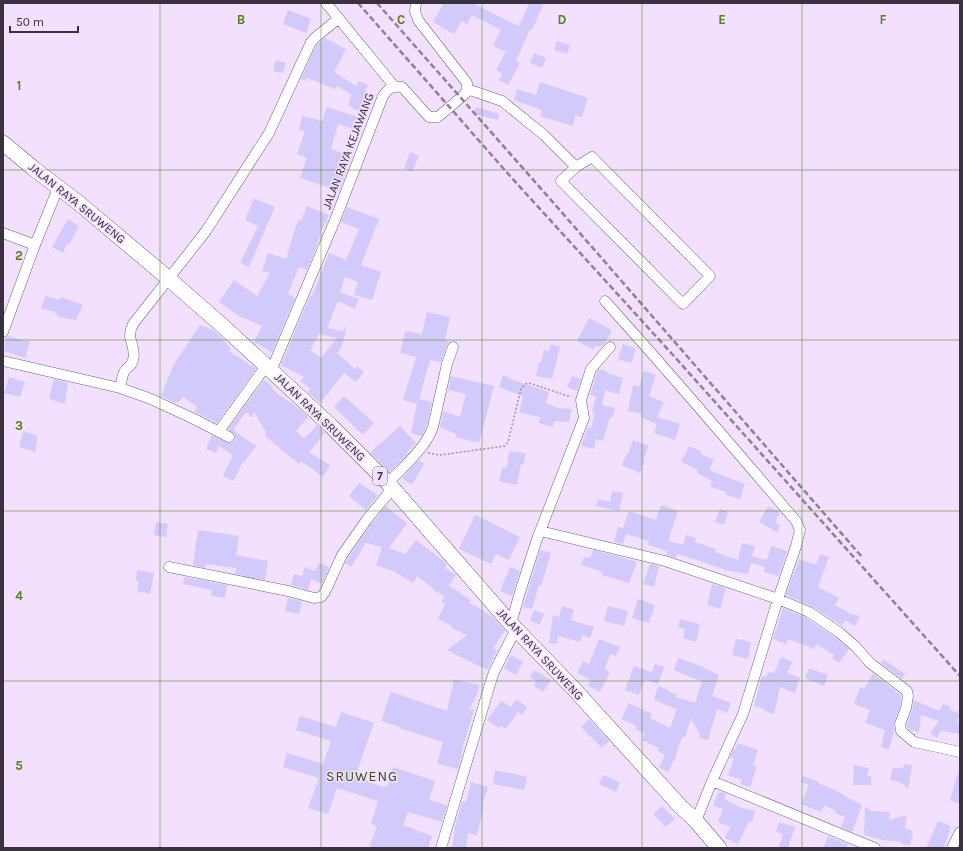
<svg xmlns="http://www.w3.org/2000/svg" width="963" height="851" viewBox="0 0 963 851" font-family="Karla,sans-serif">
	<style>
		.building { fill: #d2cafa; fill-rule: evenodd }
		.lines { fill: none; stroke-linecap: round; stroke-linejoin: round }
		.minor-casing { stroke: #746081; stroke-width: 11 }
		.highway-casing { stroke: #746081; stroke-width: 16 }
		.path { stroke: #9d8fa6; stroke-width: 1.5; stroke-dasharray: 2 2; stroke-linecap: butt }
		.minor { stroke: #fff; stroke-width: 10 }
		.highway { stroke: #fff; stroke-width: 15 }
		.rail { stroke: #8e8197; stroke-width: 2.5; stroke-dasharray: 6 3; stroke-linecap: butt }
		.grid { fill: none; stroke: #518419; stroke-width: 1; stroke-opacity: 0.55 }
		.labels { text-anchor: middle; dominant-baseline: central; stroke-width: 3; stroke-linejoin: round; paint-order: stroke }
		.shield { fill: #f2e0fe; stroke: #716678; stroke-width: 1 }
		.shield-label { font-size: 11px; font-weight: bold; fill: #3a313f }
		.street-label { font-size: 12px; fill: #3a313f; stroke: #f2e0fe }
		.quarter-label { font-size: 14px; letter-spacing: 1px; fill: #345513; stroke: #f2e0fe }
		.grid-label { font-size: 13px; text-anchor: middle; font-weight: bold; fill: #518419; stroke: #f2e0fe; stroke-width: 3; stroke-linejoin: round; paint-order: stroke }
	</style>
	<rect width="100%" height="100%" fill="#f2e0fe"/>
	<path class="building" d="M444,3H473L506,20L519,26L529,3H544L532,30L530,29L516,61L520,63L508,85L499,80L503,74L496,70L506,52L493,46L501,30L472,15L467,24L462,21L454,34L433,22Z
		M288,10L311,19L306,33L283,24Z
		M325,38L346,49L334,72L356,86L359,81L368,85L365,91L374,95L364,115L348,105L352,95L337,86L335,89L307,78L305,81L301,79L316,46Z
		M557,41L570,45L567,54L554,50Z
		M534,53L546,58L542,68L530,63Z
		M276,60L286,63L283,73L273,71Z
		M540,82L588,98L582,117L575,115L573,126L540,116L542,110L514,100L517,89L536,95Z
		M327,107L358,117L354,129L338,124L331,149L345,154L341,167L347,169L339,191L300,178L307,158L297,154L305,131L299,130L302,116L322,121Z
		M476,107L499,114L498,120L474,114Z
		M410,152L419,156L412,172L404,168Z
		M254,198L275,207L249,267L240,263L258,226L245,220Z
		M307,206L329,215L324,226H323L317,245L307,270L299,267L288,294L295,298L272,352L254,342L262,326L242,317V318L219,302L234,280L257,296L270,273L262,271L268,253L286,259L298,220L301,221Z
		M347,207L379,219L361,265L381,272L372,300L354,295L358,282L345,277L340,292L359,299L355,309L338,301L327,328L343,331L347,326L342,346L337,353L355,369L357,366L364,372L356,382L344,373L320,403L308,392L311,389L300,381L304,377L281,365L310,296H312L329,253L346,260L359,229L341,222ZM319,334L337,338L321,358L310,350Z
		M68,219L79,226L69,245L67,243L63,253L52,247Z
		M46,296L60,300L61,297L83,305L76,320L58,317L55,312L41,308Z
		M427,312L450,317L445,340H449L441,362L430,360L419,399L432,402L427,425L422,436L411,433L417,404L403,400L416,357L400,353L405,331L422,334Z
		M589,318L612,330L605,343L601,347L595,346L594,350L577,341Z
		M200,325L213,330L220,336L231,349L229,351L256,369L217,423L195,412L197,406L183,397L180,401L175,403L161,396L174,364Z
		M8,336L30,342L25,358L4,351L6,338Z
		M551,344L560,347L552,379L536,376L539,362L541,363L544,350L549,351Z
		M623,344L636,349L631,363L618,359Z
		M599,369L608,372L607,373L623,378L619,394L605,390L602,405L615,408L612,418L610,417L603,441L596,439L594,449L581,446L588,427L591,428L595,413L592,412L596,396L590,395L597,372Z
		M644,371L656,375L649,396L664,402L657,417L680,424L675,440L654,433L657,424L641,417L642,414L628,411L633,385L639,387Z
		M503,375L510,378V379L549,392L546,403L558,408L572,409L569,422L554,421L553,427L539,423L540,417L519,412L523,396L499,387Z
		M451,376L494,386L479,443L456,437V434L440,427L443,411L460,417L466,394L448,390Z
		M572,376L581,379L577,391L567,387Z
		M9,377L25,382L20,397L4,393Z
		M54,379L68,383L65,404L49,399Z
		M264,380L273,387L272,389L290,403L291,402L308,417L296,431L304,439L317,425L325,433L309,452L330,465L323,477L301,461L299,464L265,436L266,432L254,412L252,417L246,412L233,430L256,446L244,462H243L233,481L223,476L233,455L219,446L216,453L206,449L212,435L229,443H232L235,440V434L228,429Z
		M344,396L374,423L363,435L334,407Z
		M400,426L416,443L407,452L408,453L390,472L371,453L379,443L380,444Z
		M23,431L37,436L36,452L19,447Z
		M633,440L648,445V448L643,460L645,461L640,473L622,465L627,453L628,454Z
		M689,446L702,452L701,454L714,460L709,470L745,484L740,499L725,494L726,492L710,486L712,481L697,473L698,470L681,462Z
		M509,451L525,453L524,465L521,464L517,485L499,481L502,467L507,468Z
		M419,460L424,464L412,485L402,478Z
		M359,483L378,495L366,510L349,496Z
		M612,491L623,493L619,511L596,506L598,499L610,502Z
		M661,505L678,511L668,541L683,545L686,535L696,538L695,542L716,549L715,552L738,560L742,543L755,546L752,556L767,560L771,546L787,551L779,576L764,572L765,567L751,563L748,574L726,570L700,561L677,554L676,558L666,555L667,551L648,545L649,541L626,534L623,544L614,542L618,527L623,528L629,511L656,520Z
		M386,506L395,514L407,523L389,548L405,554L416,540L445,562L447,565L445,568L456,575L449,586L461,593L460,594L471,600L469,603L476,606L494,618L505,631L493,648L497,650L488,669H485L447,650L467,635L452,628V626L438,619L445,604L441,602L445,596L433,590L434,589L417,576L413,583L393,571L376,565L382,547L366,543L351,567L345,563L348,558L373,522Z
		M768,506L780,512L775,522L780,525L777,532L759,522Z
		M720,509L728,512L724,525L715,522Z
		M475,515L520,537L509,560L496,554L491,564L459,549Z
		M156,522L168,524L166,537L154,535Z
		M198,530L239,536L236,555L268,561L265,580L235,574L236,568L206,564L205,568L193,565Z
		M540,550L551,553L541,586L539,585L532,609L523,607Z
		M593,550L624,558L637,562L629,583L602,575L603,572L581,565L584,557L590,558Z
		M820,554L829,557L818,587L839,598L835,605L853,615L854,614L860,617L855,626L845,620L842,626L813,607L786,595L799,559L816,565Z
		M319,563L329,567L322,584L311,579L308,590L291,585L294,574L302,576L305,567L315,571Z
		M650,564L659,566L654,587L643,584Z
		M510,567L520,571L512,596L500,591Z
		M137,570L154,573L150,594L137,591L139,581H136Z
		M184,577L227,585L225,598L211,596L212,590L183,584Z
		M712,584L726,588L720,609L707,605Z
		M288,598L302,601L299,614L285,611Z
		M638,599L655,605L649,623L632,618Z
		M562,606L574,610L571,620L594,627L590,638L582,635L580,642L558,636L557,644L549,643L553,615L559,617Z
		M608,606L628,611L624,626L604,621Z
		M783,608L806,618L836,638L849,649L839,663L832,658L834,655L816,644L814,649L788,639L786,644L773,639Z
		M534,610L544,614L540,624L530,621Z
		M680,619L700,624L696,642L683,638L685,629L678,627Z
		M599,639L620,647L616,656L610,654L605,669L610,672L600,692L588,686L591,680L577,673L583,661L589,664Z
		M736,639L751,642L748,659L732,655Z
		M511,655L523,662L516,675L504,668Z
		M781,657L792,662L787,673L800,678L795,693L780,687L774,714L764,711L765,709L754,706L762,676L766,677L768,672L774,673Z
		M678,658L704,667V668L719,675L712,696L731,703L727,713L717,709L708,740L699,738L700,734L691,719L685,737L683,736L676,753L677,754L668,772L659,767L665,755L658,751L659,748L642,740L645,734L635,729L637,726L621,719L629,703L652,714L650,718L670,728L677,709L666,705L661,703V702L654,700L658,686L669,690V692L677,694L676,697L695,703L702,681L690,677L674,670Z
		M883,659L905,674L902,679L881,663Z
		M655,664L664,667L658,684L645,679L639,695L625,690L634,666L652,672Z
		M809,668L828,675L824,686L805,678Z
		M534,670L551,680L543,692L534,686L536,681L530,677Z
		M873,674L896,691L895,692L901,695L900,706L894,722V731L889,750L881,747L885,730L865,723L870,710L854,704L860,687L864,689Z
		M454,679L479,685L478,692L470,708L474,710L462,750H463L458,769L437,764L443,742L399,728L400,727L381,721L391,692L447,711Z
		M516,699L527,707L522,715L518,712L506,729L501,726L499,728L487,720L501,701L511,707Z
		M914,700L939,711L943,704L951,707L950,710L960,714L957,722L960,723V734L941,731L937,738L930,733L939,721L921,715L919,732L910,730L907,728V725L912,710Z
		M341,712L374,723L355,777L384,787V786L387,787L393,767L435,781L429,800L447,805L442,822L408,812L403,825L432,836L428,848H369L377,826L371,824L378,801L337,788L328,814L308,808L319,778L283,767L287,753L323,764L331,741L296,730L300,716L336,727Z
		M589,719L609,741L602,748L581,727Z
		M738,743L758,750L753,765L757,766L750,787L740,784L742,780L728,775L734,758L730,757L733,750H735Z
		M905,764L912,766L908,789L900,782L890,780L893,767L902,769Z
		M854,765L869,768L867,776H871V785H853Z
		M495,770L527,777L524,790L493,784Z
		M958,772H960V804L950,800Z
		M603,775L620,782L616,792L599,784Z
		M803,776L819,782L818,783L835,790L843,794V795L862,805L852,832L841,827L845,817L835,813L836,811L824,805L821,812L801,804L809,785L801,782Z
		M471,782L488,787L482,806L484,807L477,835L468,833L466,848H452L455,829H454L462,801L466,802Z
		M719,791L726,794L724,799L742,808L755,811L752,822L749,821L738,844L725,838L730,827L718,822L723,809L713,806Z
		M662,806L675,819L666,827L653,814Z
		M865,807L872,811L890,812L889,820L907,815L905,828L913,831L910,845L901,844L902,842L883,840L864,835Z
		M938,821L951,826L944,848H926Z
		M779,822L795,827L788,848H779L783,834L776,832Z
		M828,836L848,844L846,848H823Z"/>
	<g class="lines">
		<g class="minor-casing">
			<path id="minor" d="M326,3L394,86
				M467,89L502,101L544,135L576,167
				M592,157L710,276L683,304L561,181L576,167Z
				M3,233L35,245
				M605,301C670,373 733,447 796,521L800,530L796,546L778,599L743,714L712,781L696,821
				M3,332L35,245L58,188
				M3,361L120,388L151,399L194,419L229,437
				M271,371L335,220L383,96C389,88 391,86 402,87L429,117H438L465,94L467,89V83L418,20L415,11L416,3
				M120,388C121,383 122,377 124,372C126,367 132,367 133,360C136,351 131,344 130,336C130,331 131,328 133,324L206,231L269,133L311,42L316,37L339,18
				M219,431L266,366
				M388,483C404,466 425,449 433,427L447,364L453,347
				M540,531L665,561L778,599L809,612L840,633L856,647L870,663L907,691L908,696L906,708L900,724L901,731L914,742L960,752
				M169,567L234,580L288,591L314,598L321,597L325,592L342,555L368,518L392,489
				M511,624L520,592L537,539L584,418L581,400L591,369L610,347
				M712,781L875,848
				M441,848L491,681L494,672L516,629
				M952,848L960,832"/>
		</g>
		<g class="highway-casing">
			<path id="highway" d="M3,143L33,168L80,204L169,279L225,328L331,426L388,483L511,624L574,689L679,805L696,821L719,848"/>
		</g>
		<path class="path" d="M428,453L440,455L498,447L505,446L508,442L521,389L525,384L529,383L571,397"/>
		<use href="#minor" class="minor"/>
		<use href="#highway" class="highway"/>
		<path class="rail" d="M358,3L510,176L673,355L960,676
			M377,3L551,200L862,557"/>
	</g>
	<path class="grid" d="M160,3V848M321,3V848M482,3V848M642,3V848M802,3V848M3,170H960M3,340H960M3,511H960M3,681H960"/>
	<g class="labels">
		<rect class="shield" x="373" y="467" width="14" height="18" rx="3"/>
		<g class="shield-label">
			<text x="380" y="476">7</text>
		</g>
		<g class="street-label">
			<text transform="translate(348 151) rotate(-69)">JALAN RAYA KEJAWANG</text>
			<text transform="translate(77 203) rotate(39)">JALAN RAYA SRUWENG</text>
			<text transform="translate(320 417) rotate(44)">JALAN RAYA SRUWENG</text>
			<text transform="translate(540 654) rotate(47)">JALAN RAYA SRUWENG</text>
		</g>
		<g class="quarter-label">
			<text x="362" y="776">SRUWENG</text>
		</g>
	</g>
	<g class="grid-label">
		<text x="241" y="24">B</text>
		<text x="401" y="24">C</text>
		<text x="562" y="24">D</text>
		<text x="722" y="24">E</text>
		<text x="883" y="24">F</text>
		<text x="19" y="90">1</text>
		<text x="19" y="260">2</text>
		<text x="19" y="430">3</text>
		<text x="19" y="600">4</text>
		<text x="19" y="770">5</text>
	</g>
	<rect width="963" height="851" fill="none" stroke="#3a313f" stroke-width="8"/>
	<path d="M10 26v6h68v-6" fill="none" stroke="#3a313f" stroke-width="2"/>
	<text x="16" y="26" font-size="12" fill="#3a313f" stroke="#f2e0fe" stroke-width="3" paint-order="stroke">50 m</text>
</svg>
